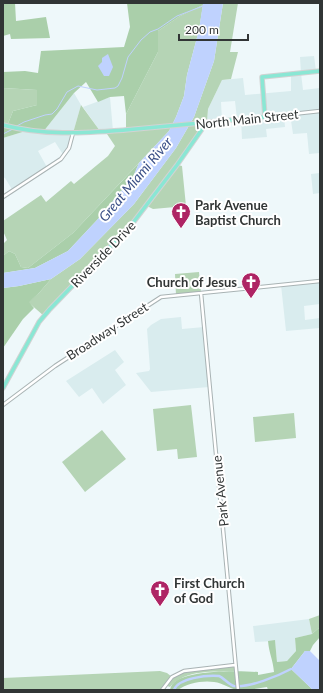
<svg xmlns="http://www.w3.org/2000/svg" width="323" height="693" viewBox="0 0 323 693" font-family="Lato,sans-serif">
	<style>
		.built { fill: #d9ecee }
		.green { fill: #b5d4b5 }
		.forest { fill: #aacfaa }
		.water { fill: #bfd2fe }
		.lines { fill: none; stroke-linecap: round; stroke-linejoin: round }
		.stream { stroke: #bfd2fe; stroke-width: 1 }
		.canal { stroke: #bfd2fe; stroke-width: 2.5 }
		.minor-casing { stroke: #a9b3b4; stroke-width: 4.5 }
		.major-casing { stroke: #d2d3d3; stroke-width: 5.5 }
		.minor { stroke: #fff; stroke-width: 2.5 }
		.major { stroke: #8ae7d4; stroke-width: 3.5 }
		.labels { text-anchor: middle; dominant-baseline: central; stroke-width: 4; stroke-linejoin: round; paint-order: stroke }
		.street-label { font-size: 13px; fill: #313535; stroke: #fff }
		.poi-label { font-size: 13px; font-weight: bold; fill: #313535; stroke: #fff; text-anchor: start }
		.water-label { font-size: 14px; font-style: italic; fill: #3b5087; stroke: #fff }
	</style>
	<rect width="100%" height="100%" fill="#eef8fa"/>
	<path class="built" d="M314,56L316,71L301,73L303,90L320,88V153L309,154L307,133L293,134L290,114L284,115L285,127L266,129L267,137L242,139L241,119H237L235,101L221,102L222,121L207,122L208,109L222,80L243,78L245,95L291,91V74L301,73L300,57Z
		M74,93L81,105L67,154L64,156L55,142L38,151L48,169L13,191L5,178L3,177V138L29,130L43,132Z
		M110,97L113,131H100L83,107Z
		M320,173V193L313,194L311,174Z
		M320,281V304L304,306L305,320L320,318V328L286,331L281,285Z
		M181,317L182,329L204,327L209,387L151,392L136,373L149,371L150,369L147,329L151,325L161,319Z
		M115,350L124,362L115,370L126,385L103,404L92,388L79,397L66,381Z
		M309,619L312,634L295,638L296,651L287,661L277,662L275,641L255,642L253,626Z"/>
	<path class="green" d="M223,3H238L230,52H238L231,79L222,80L208,109L207,122L178,165L182,166L186,206L153,209L147,206L44,316L28,302L39,293L51,279L80,259L134,204L176,148L194,117L214,61Z
		M203,5L199,30L187,75L184,96L176,117L169,131L73,233L28,268L21,267L15,254L9,251L3,256V244L7,240L3,231V221L41,195L46,202L71,181L74,184L108,156L115,146L105,131L126,129V114L158,52V31L180,16Z
		M3,88L37,90V105L13,111L7,126L3,125Z
		M81,105L100,131L73,133Z
		M199,272L201,293L176,295L175,274Z
		M191,405L197,457L178,459L177,449L157,451L153,409Z
		M294,413L296,438L255,442L253,417Z
		M102,430L126,459L85,492L62,462Z
		M320,615V627L312,634L309,619Z
		M235,665L236,671C215,672 185,669 170,687L165,685L162,690H3V678L160,671L167,673L172,677L184,671Z"/>
	<path class="forest" d="M3,3H15L16,21L46,17L50,38L11,39L10,34L3,36Z
		M127,3H203V5L180,16L158,31V52L126,114L124,96L110,97L98,102L86,82L74,93L43,132L29,130L3,138V125L7,126L13,111L37,105V90L3,88V72L25,71L38,73L41,51L124,47L130,27Z
		M139,163L133,177L98,219L68,251L35,268L3,273V256L9,251L15,254L21,267L28,268L73,233Z
		M51,279L39,293L29,302L34,308L23,319L3,348V288L19,286Z
		M320,627V637L313,645L310,651H305L291,669L313,690H268L267,687C258,688 248,691 238,690C230,689 223,683 214,682C204,680 186,683 178,690H170C173,668 241,671 258,672V675L274,672C273,660 269,653 268,641L275,640L277,662L287,661L296,651L295,638L312,634Z"/>
	<path class="water" d="M203,3H223L214,61L194,117L176,148L134,204L80,259L51,279L19,286L3,288V273L35,268L68,251L98,219L133,177L139,163L169,131L176,117L184,96L187,75L199,30Z
		M108,54L113,67L109,76H104L98,66L102,62V58Z
		M305,651H310L320,661V690H313L291,669Z"/>
	<g class="lines">
		<path class="stream" d="M15,127L24,122L45,115L52,114L57,109L67,92L78,86L97,90L115,88L118,86L122,78L128,57L141,40L150,32L158,29L177,16L203,6
			M3,134L13,129"/>
		<path class="canal" d="M174,690C178,678 207,675 219,676C224,678 229,685 234,686C249,688 278,676 291,669"/>
		<g class="minor-casing">
			<path id="minor" d="M265,117L320,111
				M3,197L61,159L69,148L73,133
				M201,293L238,690
				M3,405L55,366L161,297L320,281
				M162,690L172,677L184,671L235,665"/>
		</g>
		<g class="major-casing">
			<path id="major" d="M3,125C44,136 83,133 125,130C172,126 218,121 265,117L262,77L320,71
				M3,388L32,335L39,322L50,309L132,224L177,165L207,122"/>
		</g>
		<use href="#minor" class="minor"/>
		<use href="#major" class="major"/>
	</g>
	<defs>
		<g id="church-pin" transform="scale(1)"><path d="M0 17L-7.5 6A9.5 9.5 0 1 1 7.5 6Z" fill="#ae2464" stroke="#fff"/><path d="M-1.2-6h2.4v3.5h3.3v2.4h-3.3V6h-2.4V-.1h-3.3v-2.4h3.3Z" fill="#fff"/></g>
	</defs>
	<g fill-rule="evenodd">
		<use href="#church-pin" x="181" y="212"/>
		<use href="#church-pin" x="251" y="282"/>
		<use href="#church-pin" x="160" y="590"/>
	</g>
	<g class="labels">
		<g class="street-label">
			<text transform="translate(247 119) rotate(-6)">North Main Street</text>
			<text transform="translate(103 254) rotate(-46)">Riverside Drive</text>
			<text transform="translate(107 331) rotate(-33)">Broadway Street</text>
			<text transform="translate(220 491) rotate(-96)">Park Avenue</text>
		</g>
		<g class="poi-label">
			<text x="195" y="205">Park Avenue<tspan x="195" dy="15">Baptist Church</tspan></text>
			<text x="237" y="282" text-anchor="end">Church of Jesus</text>
			<text x="174" y="583">First Church<tspan x="174" dy="15">of God</tspan></text>
		</g>
		<g class="water-label">
			<text transform="translate(135 179) rotate(-50)">Great Miami River</text>
		</g>
	</g>
	<rect width="323" height="693" fill="none" stroke="#313535" stroke-width="8"/>
	<path d="M179 34v6h69v-6" fill="none" stroke="#313535" stroke-width="2"/>
	<text x="185" y="34" font-size="12" fill="#313535" stroke="#ffffff" stroke-width="3" paint-order="stroke">200 m</text>
</svg>
